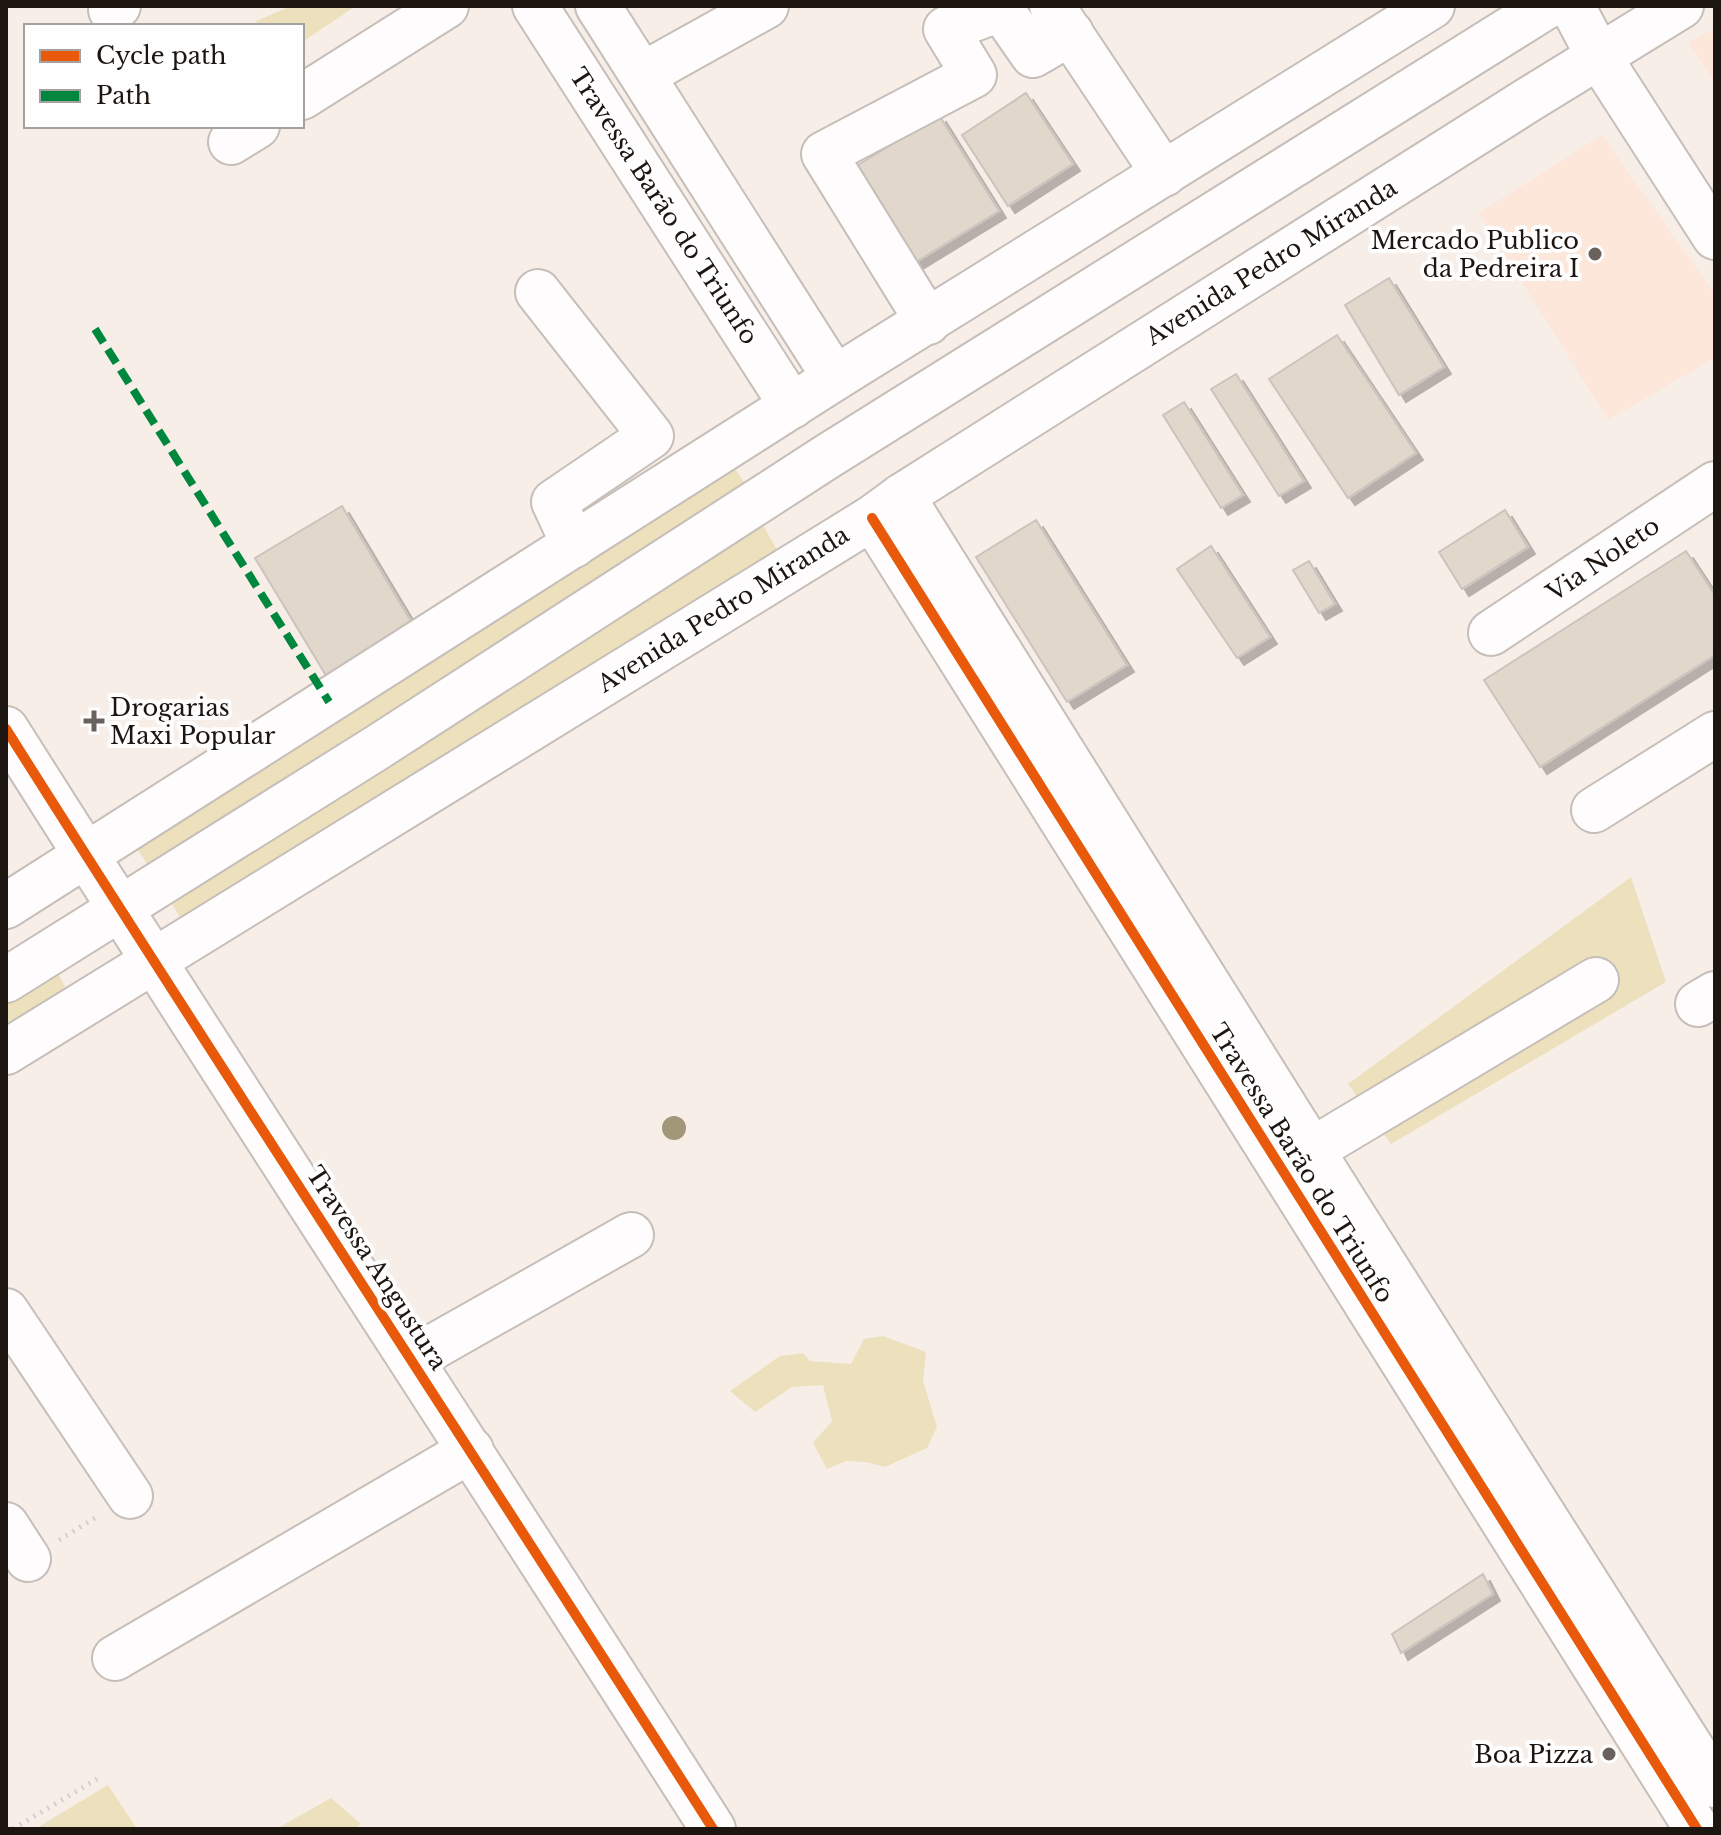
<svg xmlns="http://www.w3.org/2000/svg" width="1721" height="1835" viewBox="0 0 1721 1835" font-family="'Libre Baskerville',serif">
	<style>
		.built { fill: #fce7da }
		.green { fill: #ece0bd }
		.building { fill: #e2d7cb; stroke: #cbc4be; stroke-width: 2; filter: url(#shadow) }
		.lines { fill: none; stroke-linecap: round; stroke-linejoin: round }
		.minor-casing { stroke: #c6beb8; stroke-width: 48 }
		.major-casing { stroke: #c6beb8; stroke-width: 48 }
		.path { stroke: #d3cfce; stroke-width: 5; stroke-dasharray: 2 6; stroke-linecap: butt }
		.minor { stroke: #fefcfc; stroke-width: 44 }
		.major { stroke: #fefcfc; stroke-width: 44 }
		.quiet { stroke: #00873e; stroke-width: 8; stroke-dasharray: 16 8; stroke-linecap: butt }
		.cycleway-casing { stroke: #fefefe; stroke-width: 15 }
		.cycleway { stroke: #e8590c; stroke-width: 10 }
		.tree { fill: #a29778 }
		.poi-dot { fill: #6a615c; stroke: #fefefe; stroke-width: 3 }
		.labels { text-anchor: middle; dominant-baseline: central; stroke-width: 8; stroke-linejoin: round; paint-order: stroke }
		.street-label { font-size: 24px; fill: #1d1510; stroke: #fefefe }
		.poi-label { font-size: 24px; fill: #1d1510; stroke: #fefefe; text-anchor: end }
	</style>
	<defs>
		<filter id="shadow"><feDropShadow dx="7" dy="7" stdDeviation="0" flood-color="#0004"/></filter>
	</defs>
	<rect width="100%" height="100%" fill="#f8eee8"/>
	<path class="built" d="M1715,28V83L1688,43Z
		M1602,135L1715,294V358L1608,420L1479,213Z"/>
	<path class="green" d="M291,6H356L302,42V26H258L256,21Z
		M729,460L751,492L153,873L132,841Z
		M758,516L782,559L187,929L165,892Z
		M1631,877L1666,982L1391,1144L1348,1084Z
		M53,965L70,995L6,1035V995Z
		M883,1336L926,1352L923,1381L937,1427L927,1448L885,1467L866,1462L846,1461L827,1469L813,1443L832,1421L823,1385L792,1387L755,1412L730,1391L780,1356L803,1353L810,1361L851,1364L864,1339Z
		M108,1785L137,1829H35Z
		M331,1798L361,1824L355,1829H276Z"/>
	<path class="building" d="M1026,93L1073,164L1008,206L962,135Z
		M939,115L999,211L906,268L847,172Z
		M1389,278L1444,367L1399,395L1345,305Z
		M1337,335L1416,453L1348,498L1269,379Z
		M1236,374L1304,481L1279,496L1211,389Z
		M1184,402L1243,495L1221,508L1163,415Z
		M342,506L415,628L330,682L255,558Z
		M1505,510L1528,547L1462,589L1439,552Z
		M1036,520L1127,665L1067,702L976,557Z
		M1211,546L1270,637L1237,658L1177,569Z
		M1686,551L1715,595V655L1540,767L1484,680Z
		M1309,561L1335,604L1319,613L1293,570Z
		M1483,1574L1493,1594L1401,1653L1392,1634Z"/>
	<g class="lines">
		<g class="minor-casing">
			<path id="minor" d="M535,6L792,406
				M598,6L835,378
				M1052,6L1164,174
				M111,10L118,6
				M642,75L766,6
				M302,97L446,6
				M231,142L257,126
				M538,292L651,436L554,502L574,545
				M928,322L824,154L974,75L946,29L1001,9L1033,55L1071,33
				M902,496L1347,1206L1715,1785
				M872,518L1697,1829
				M1491,633L1715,484
				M6,729C239,1098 479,1462 713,1829
				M1594,810L1715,734
				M1698,1004L1715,994
				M1312,1150L1596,980
				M6,1311L130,1496
				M412,1359L631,1235
				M6,1525L28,1559
				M115,1658L471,1450"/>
		</g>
		<g class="major-casing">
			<path id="major" d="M1572,6L1599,57L1715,237
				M6,906L835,378L1432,6
				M6,980L378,747L828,456L1547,6
				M6,1052L872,518L902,496L1528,100L1681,6"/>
		</g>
		<path class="path" d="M59,1540L98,1516
			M13,1829L102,1776"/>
		<use href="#minor" class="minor"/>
		<use href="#major" class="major"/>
		<path class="quiet" d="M95,329L329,702"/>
		<g class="cycleway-casing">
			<path id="cycleway" d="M872,518L1697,1829
				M6,729C239,1098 479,1462 713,1829"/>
		</g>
		<use href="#cycleway" class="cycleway"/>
	</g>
	<circle class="tree" cx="674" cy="1128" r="12"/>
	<g class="poi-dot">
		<circle cx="1595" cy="254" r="8"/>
		<path d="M90 709h8v8h8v8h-8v8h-8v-8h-8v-8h8z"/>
		<circle cx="1609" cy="1754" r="8"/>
	</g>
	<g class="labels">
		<g class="street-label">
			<text transform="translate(664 206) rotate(57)">Travessa Barão do Triunfo</text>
			<text transform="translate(1271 262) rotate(-32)">Avenida Pedro Miranda</text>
			<text transform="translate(1603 559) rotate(-34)">Via Noleto</text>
			<text transform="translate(723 609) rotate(-32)">Avenida Pedro Miranda</text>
			<text transform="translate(1302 1163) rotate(58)">Travessa Barão do Triunfo</text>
			<text transform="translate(377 1268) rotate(57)">Travessa Angustura</text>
		</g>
		<g class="poi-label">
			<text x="1579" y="240">Mercado Publico<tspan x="1579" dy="28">da Pedreira I</tspan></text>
			<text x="110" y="707" text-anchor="start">Drogarias<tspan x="110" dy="28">Maxi Popular</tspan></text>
			<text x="1593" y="1754">Boa Pizza</text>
		</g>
	</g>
	<rect width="1721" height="1835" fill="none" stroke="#1d1510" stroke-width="16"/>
	<rect x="24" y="24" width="280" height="104" fill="#fefefe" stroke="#a4a19f" stroke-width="2"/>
	<rect x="40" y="50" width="40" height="12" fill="#e8590c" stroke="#a4a19f" stroke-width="2"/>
	<text x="96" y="64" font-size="24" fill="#1d1510">Cycle path</text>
	<rect x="40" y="90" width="40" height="12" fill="#00873e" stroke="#a4a19f" stroke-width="2"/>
	<text x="96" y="104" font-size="24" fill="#1d1510">Path</text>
</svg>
